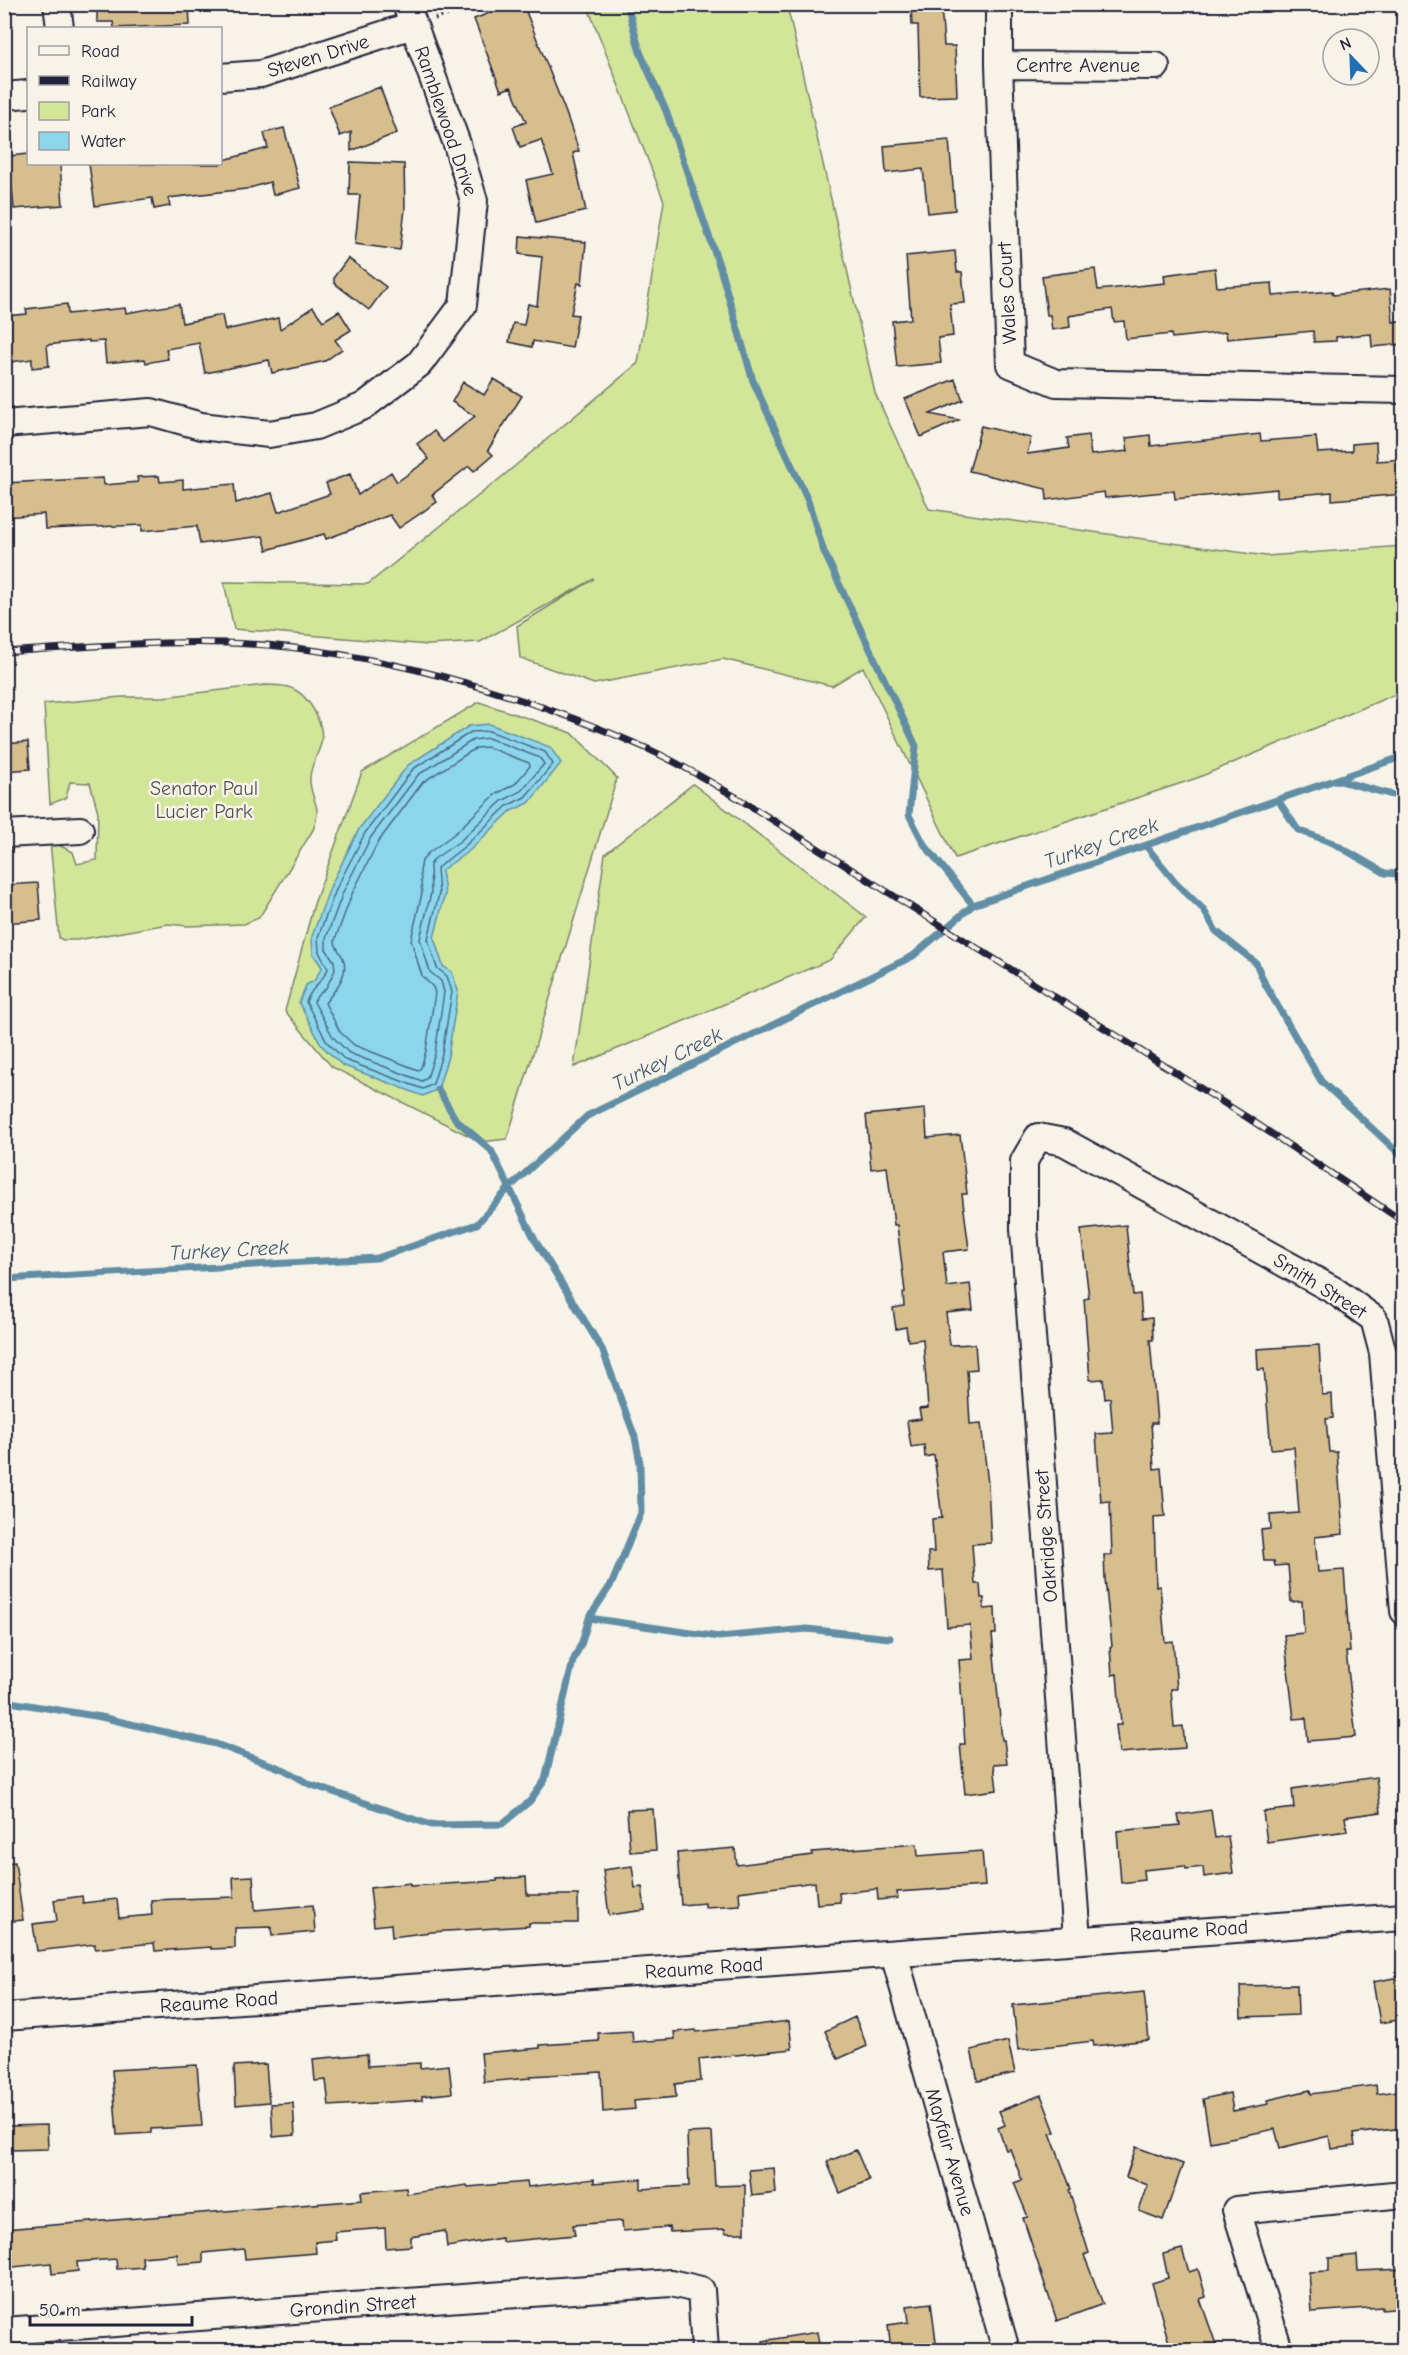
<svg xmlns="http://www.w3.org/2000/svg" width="1408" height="2355" viewBox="0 0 1408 2355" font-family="'Comic Neue',sans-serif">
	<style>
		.green { fill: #d3e599; stroke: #7a846a; stroke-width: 1.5 }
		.water { fill: #8cd6ec; stroke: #628ea5; stroke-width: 1.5 }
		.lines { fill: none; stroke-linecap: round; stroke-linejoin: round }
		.shore { stroke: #4c6a82; stroke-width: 1.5 }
		.stream { stroke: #628ea5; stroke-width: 7 }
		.building { fill: #d7be8d; stroke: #22223b; stroke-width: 1.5 }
		.street-casing { stroke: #22223b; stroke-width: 30 }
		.path { stroke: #22223b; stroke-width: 4; stroke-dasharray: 1.5 4.5; stroke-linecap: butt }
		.street { stroke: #f7f3e8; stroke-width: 26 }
		.rail-casing { stroke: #22223b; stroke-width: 7 }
		.rail { stroke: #f7f3e8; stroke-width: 4.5; stroke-dasharray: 14; stroke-linecap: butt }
		.labels { text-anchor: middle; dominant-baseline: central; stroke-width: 5; stroke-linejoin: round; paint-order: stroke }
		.street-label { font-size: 20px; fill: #22223b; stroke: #f7f3e8 }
		.park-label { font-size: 20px; fill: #4e5352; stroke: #f7f3e8 }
		.water-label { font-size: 21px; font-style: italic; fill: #425870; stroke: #f7f3e8 }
	</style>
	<rect width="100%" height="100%" fill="#f7f3e8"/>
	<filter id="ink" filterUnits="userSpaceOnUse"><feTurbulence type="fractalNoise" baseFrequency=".0167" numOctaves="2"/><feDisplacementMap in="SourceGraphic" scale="12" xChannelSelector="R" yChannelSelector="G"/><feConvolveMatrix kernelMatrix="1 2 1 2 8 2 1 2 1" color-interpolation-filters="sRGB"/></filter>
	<g filter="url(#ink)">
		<path class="green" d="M587,5H787L875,393L929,509L1266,556L1403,546V691L1197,778L955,858L863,667L832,686L723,659L594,684L520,658L517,626L594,579L480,642L429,645L234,629L224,582L368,584L503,476L638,363L664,201Z
			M265,685C273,685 281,685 288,687C309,693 327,726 320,747C316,758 311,765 310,777C309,801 324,803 313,830L259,918L244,924L188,926L168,924L77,940H63L59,938L50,841L73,852L77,864L97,860L98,812L90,783L70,782L66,798L50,804L44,704L122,697H162Z
			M479,702L572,733L617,778L507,1139L481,1142L332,1067L285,1011L314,904L362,772Z
			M693,784L866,917L830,960L574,1067L605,854Z"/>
		<path class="water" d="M489,724L550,747L561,763L529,803L511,811L469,851L442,870L445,894L434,938L443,966L452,972L458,991L448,1056L438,1089L423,1096L342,1065L322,1046L299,1003L306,985L314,981L322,967L313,954L312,936L331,885L359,829L408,765L469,726Z"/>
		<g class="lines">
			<path class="shore" d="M489,731L545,752L553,764L525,797L507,806L465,846L437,868L439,894L428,939L437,968L447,976L452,992L442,1054L433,1084L423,1089L345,1060L327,1042L306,1002C310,989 322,982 328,969L319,952L318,937L337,887L365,833L413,769L471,732Z
				M488,738L540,758L544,764L521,791L502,801L460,841L434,859L430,865L431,893L420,939L430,972L441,981L444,992L435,1053L427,1078L422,1081L349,1053L333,1037L314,1002L317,996L326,988L335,970L334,961L326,949V938L344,890L371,837L418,775L473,740Z
				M487,747L529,763L530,766L515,784L496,794L454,834L427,854L422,861L420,871L422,893L411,940L422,976L433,987L435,993L426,1051L421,1068L418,1070L354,1045L340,1032L325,1003C334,991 350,975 343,958C340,951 335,948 335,940L352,894L378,842L423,782L476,748Z"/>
			<path class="stream" d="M627,4L640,52L666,111L720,268L753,381L808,501L824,552L916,746L909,815L924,844L973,905
				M1337,780L1404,798
				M1278,800L1298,830L1333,843L1385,873L1397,874
				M1146,846L1178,885L1203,909L1216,931L1256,963L1265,984L1321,1081L1404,1158
				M4,1279L377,1258L477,1224L508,1189L587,1116L913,956L973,905L1404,756
				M589,1618L719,1637L807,1629L890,1638
				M4,1701L101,1717L216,1744L285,1770L309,1784L431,1825L502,1824L530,1801L545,1780L573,1661L582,1642L589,1618L612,1583L641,1513L640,1463L635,1437L602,1349L535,1240L491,1150L456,1120L438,1089"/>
		</g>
		<path class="building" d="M97,4H189L190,25L114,28L113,22H97Z
			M513,4H523L566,113L579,151L573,153L586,211L536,223L526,180L553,174L541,140L520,147L513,127L526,122L511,87L501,91L474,19Z
			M911,4H941L944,46H955L957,96L920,97L918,25H912Z
			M380,87L397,133L351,151V132L340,136L329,107Z
			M284,128L300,188L273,195L270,182L246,189L168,198L170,206L154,209L152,198L95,206L89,164H220V161L268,148L264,133Z
			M949,140L955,210L928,213L923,169L886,173L884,146Z
			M28,154V164H60L63,205L14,209L9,156Z
			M350,162L404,164L405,209L400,250L355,244L360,195H349Z
			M520,236L586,242L582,284L578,283L571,314L578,315L572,348L533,341L532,347L509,342L513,323L524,325L528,304L537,306L542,257L519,254Z
			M955,251L957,272H962L965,303L950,304L953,336L938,338L941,363L897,367L892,321L911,319L906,256Z
			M348,258L386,287L369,310L334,283V277Z
			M1215,268L1217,287L1272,283L1273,296L1332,291L1333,295L1390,289L1393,322L1404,320V344L1372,347L1371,334L1336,337V341L1314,342L1313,331L1227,339L1226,332L1172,338L1171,334L1126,339L1124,321L1114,322L1112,309L1069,316L1070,327L1052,330L1050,315H1047L1042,276L1095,269L1098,290L1165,283L1164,275Z
			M67,304L68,314L125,308L126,313L179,304L182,323L222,315L225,330L278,318L280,329L313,307L323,321L339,311L351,330L335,340L342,349L325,361L272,373L269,360L205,373L199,343L166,349L168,359L146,363L145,359L106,363L104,341L89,342V340L47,345L49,366L32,368V359L4,363V316L27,314L26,309Z
			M494,379L522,396L488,450L493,455L474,471L469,466L432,495L437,502L399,528L390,515L326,539L324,534L267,550L263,536L200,544L197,526L142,531V525L45,529L44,514L4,517V483L103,478L104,485L138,482L137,477L159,476L160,482L183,480V489L234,484L236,503L272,493L278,512L330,494L326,483L350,474L358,495L391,472L397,482L429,459L417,444L434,431L443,442L475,416L452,402L463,382L484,395Z
			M955,379L963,400L930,414L959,420L921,437L905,399Z
			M981,426L1031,438L1027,454L1069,448L1067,438L1088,435L1091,455L1128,451L1126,438L1150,435L1151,446L1260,434L1261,441L1316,437L1318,453L1352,451V444L1376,442L1377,461L1404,459V494L1332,500V492L1277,497V489L1175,499L1174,491L1105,498L1104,492L1047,500L1046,489L969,471Z
			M28,742L30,769L4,771V744Z
			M38,883L41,920L4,923V885Z
			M925,1109L927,1138L960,1135L964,1167L967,1194H962L969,1249L943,1252L947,1287L970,1284L973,1310L946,1313L950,1345L975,1344L977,1369L967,1370L970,1424L981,1423L988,1484L991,1543L972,1544L975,1584H980L981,1598H984V1609L995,1608L996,1634H992L1002,1740H1004L1007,1763L994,1764L997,1790L965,1794L960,1744H965L959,1660L973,1659L970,1625L947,1627L943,1570L929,1571L928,1552H934L932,1519L942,1518L934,1455L925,1457L924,1445L911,1447L907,1421L921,1419L919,1409L928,1408L923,1339L908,1341L906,1327L896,1329L893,1308L904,1306L903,1293L905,1292L897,1225H894L887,1167L871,1169L866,1115Z
			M1126,1225L1133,1295L1140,1294L1142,1319L1152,1318L1153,1340H1150L1157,1423H1151L1154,1469L1161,1468L1165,1516L1154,1517L1156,1587L1160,1586L1165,1642L1173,1641L1177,1689H1171L1174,1727L1183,1726L1185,1748L1119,1753L1116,1725H1121L1117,1674L1112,1675L1110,1647L1112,1646L1105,1579L1104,1555H1112L1110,1501L1101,1502L1096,1434L1113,1433L1110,1398L1105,1399L1103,1379L1090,1380L1084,1299L1089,1298L1081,1230Z
			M1319,1345L1322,1395L1332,1394L1333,1418L1326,1419L1329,1452H1337L1343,1534L1315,1537L1318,1572L1344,1570L1350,1652H1346L1356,1737L1308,1741L1306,1718L1294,1719L1284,1635L1304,1633L1302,1601L1291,1602L1288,1565L1275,1566L1274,1561H1264L1261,1530L1271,1529L1270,1515L1299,1513L1294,1447L1271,1449L1264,1369L1258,1370L1257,1349Z
			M1376,1777L1381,1812L1345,1817L1347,1831L1267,1842L1263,1812L1294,1808L1292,1789Z
			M653,1809L656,1850L630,1852L627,1810Z
			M1211,1810L1215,1838L1228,1836L1233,1873L1204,1877L1203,1867L1186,1869L1185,1866L1143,1870L1144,1880L1121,1883L1117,1831L1180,1825L1178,1815Z
			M917,1844L918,1856L982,1851L985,1886L897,1892L898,1898L878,1900L877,1889L839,1893L840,1902L817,1904L815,1882L739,1892L740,1905L705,1907V1903L681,1905L677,1853L735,1848L737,1865L812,1855V1852Z
			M15,1862L23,1920L4,1922V1863Z
			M632,1866L635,1888L642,1887L645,1910L609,1915L603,1870Z
			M253,1876L255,1910L313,1905L315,1932L272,1936L271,1927L235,1928V1948L211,1949V1947L155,1951L154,1943L95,1949V1944L37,1951L33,1924L57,1921L54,1900L82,1896L83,1903L117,1899L119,1918L152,1915L151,1900L234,1897L233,1877Z
			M526,1877L527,1895H578V1923H529V1926L431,1932L392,1937L391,1924L374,1926L370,1888L410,1883V1886L497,1881V1879Z
			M1404,1976V2019L1380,2023L1373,1982Z
			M1297,1985L1298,2015L1241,2017L1240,1986Z
			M1144,1992L1149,2040L1094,2046L1093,2041L1018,2050L1013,2005Z
			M855,2017L867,2046L838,2059L825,2031Z
			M789,2021L792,2049L699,2059L701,2081L675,2084L676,2097L634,2101L635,2109L603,2112L601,2072L530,2076V2078L484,2082L481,2053L540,2048V2045L599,2041L598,2033L632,2031L633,2042L675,2039L674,2032L696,2030L697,2032Z
			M1008,2041L1015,2073L978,2081L971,2050Z
			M367,2054L368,2066L420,2063V2068L449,2065L452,2093L422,2096V2100L329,2106L326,2080L315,2081L313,2059Z
			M266,2064L269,2102L236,2105L234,2066Z
			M197,2065L202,2126L151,2129V2133L117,2135L112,2070Z
			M1376,2085L1377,2094L1404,2090V2128L1353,2134L1355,2146L1331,2149L1329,2136L1280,2148L1275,2129L1210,2142L1203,2099L1230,2093L1233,2111L1269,2104L1268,2100L1310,2090L1311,2094Z
			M1041,2095L1055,2132L1050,2133L1071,2189L1069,2190L1089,2253L1084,2255L1103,2304L1057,2321L1023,2218L1028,2217L1014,2183L1022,2180L1010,2149L1006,2150L998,2128L1005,2125L999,2111Z
			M293,2103L295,2135L273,2137L271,2104Z
			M47,2125L48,2149L9,2150L8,2126Z
			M712,2132L715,2186L745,2185V2233H725V2229L670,2232L669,2227L623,2231L622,2221L573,2225L575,2235L502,2242V2238L447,2247L445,2231L411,2237V2246L386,2248L385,2228L335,2232L336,2240L315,2242L316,2253L245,2259L244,2249L203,2253V2262L178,2264L177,2254L142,2257L143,2267L117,2269L116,2259L77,2262L78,2271L52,2274L51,2263L4,2268V2229L362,2200L361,2192L406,2188L407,2194L467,2185L468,2187L527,2182L528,2187L594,2179V2183L641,2179V2189L689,2186L687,2133Z
			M1136,2147L1183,2164L1163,2220L1139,2211L1148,2185L1126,2177Z
			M856,2150L869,2180L840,2193L827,2162Z
			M774,2168L776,2193L752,2196L749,2170Z
			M1182,2249L1189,2272L1198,2269L1206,2297L1200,2299L1218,2350H1171L1152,2283L1168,2278L1163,2254Z
			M1357,2255L1358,2271L1404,2269V2308L1382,2310V2307L1312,2312L1309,2272L1329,2271V2258Z
			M931,2303L937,2350H891L888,2325L909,2322L907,2306Z
			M817,2332L820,2350H763V2341Z"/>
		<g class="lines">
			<g class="street-casing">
				<path id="street" d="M57,4L60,28
					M999,4V65L1010,364L1056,383L1404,390
					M999,65L1156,66
					M220,77L261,74L413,25
					M4,96L28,94
					M4,424L151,412L201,426L269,434L316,426L364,406L419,364L463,305L474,201L457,144L406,4
					M4,834L80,830
					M1077,1939L1024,1229V1161L1038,1137L1064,1142L1335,1291L1374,1319L1383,1353L1404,1611
					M894,1954L1006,2350
					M4,2017L1404,1917
					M4,2331L671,2283L701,2290L705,2350
					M1279,2350L1236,2210L1404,2194"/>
			</g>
			<path class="path" d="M435,19L476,4"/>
			<use href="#street" class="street"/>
			<g class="rail-casing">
				<path id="rail" d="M4,652C79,647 153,641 227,643C366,647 522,693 648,749C679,763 707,780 736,797L1248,1118L1404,1222"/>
			</g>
			<use href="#rail" class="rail"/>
		</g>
	</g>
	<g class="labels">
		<g class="street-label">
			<text transform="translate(318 56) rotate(-17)">Steven Drive</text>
			<text x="1078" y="65">Centre Avenue</text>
			<text transform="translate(446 121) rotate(71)">Ramblewood Drive</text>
			<text transform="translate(1007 293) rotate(-93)">Wales Court</text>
			<text transform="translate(1320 1286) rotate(32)">Smith Street</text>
			<text transform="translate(1046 1536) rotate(-94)">Oakridge Street</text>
			<text transform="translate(1189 1931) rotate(-4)">Reaume Road</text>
			<text transform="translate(704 1968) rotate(-4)">Reaume Road</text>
			<text transform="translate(219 2002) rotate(-4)">Reaume Road</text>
			<text transform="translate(950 2152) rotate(74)">Mayfair Avenue</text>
			<text transform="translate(353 2306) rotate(-4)">Grondin Street</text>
		</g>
		<g class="park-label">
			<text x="204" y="788">Senator Paul<tspan x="204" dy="23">Lucier Park</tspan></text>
		</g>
		<g class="water-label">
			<text transform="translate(1101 843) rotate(-19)">Turkey Creek</text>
			<text transform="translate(667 1059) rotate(-26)">Turkey Creek</text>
			<text transform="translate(229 1250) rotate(-3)">Turkey Creek</text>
		</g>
	</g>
	<rect width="1408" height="2355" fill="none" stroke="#f7f3e8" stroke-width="24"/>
	<rect x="12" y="12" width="1384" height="2331" fill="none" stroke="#22223b" stroke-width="2" filter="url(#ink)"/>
	<rect x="27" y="27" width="195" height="138" fill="#f7f3e8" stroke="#a29fa3" stroke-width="1.5"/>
	<rect x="39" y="46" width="30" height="9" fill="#f7f3e8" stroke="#a29fa3" stroke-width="1.5"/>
	<text x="81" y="57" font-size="18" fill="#22223b">Road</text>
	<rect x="39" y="76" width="30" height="9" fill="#22223b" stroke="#a29fa3" stroke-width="1.5"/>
	<text x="81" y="87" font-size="18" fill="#22223b">Railway</text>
	<rect x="39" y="102" width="30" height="18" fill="#d3e599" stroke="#a29fa3" stroke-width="1.5"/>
	<text x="81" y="117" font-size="18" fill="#22223b">Park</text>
	<rect x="39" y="132" width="30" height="18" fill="#8cd6ec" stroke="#a29fa3" stroke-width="1.5"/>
	<text x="81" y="147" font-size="18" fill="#22223b">Water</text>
	<g transform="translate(1351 57) rotate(337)"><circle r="28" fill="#f7f3e8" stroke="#a29fa3" stroke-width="1.5"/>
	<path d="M0-4.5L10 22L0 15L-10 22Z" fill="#1f6fb2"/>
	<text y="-9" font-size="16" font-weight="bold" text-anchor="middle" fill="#22223b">N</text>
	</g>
	<path d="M30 2316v9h162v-9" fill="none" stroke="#22223b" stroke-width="3"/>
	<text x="39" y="2316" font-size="18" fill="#22223b" stroke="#f7f3e8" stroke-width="4.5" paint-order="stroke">50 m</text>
</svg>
